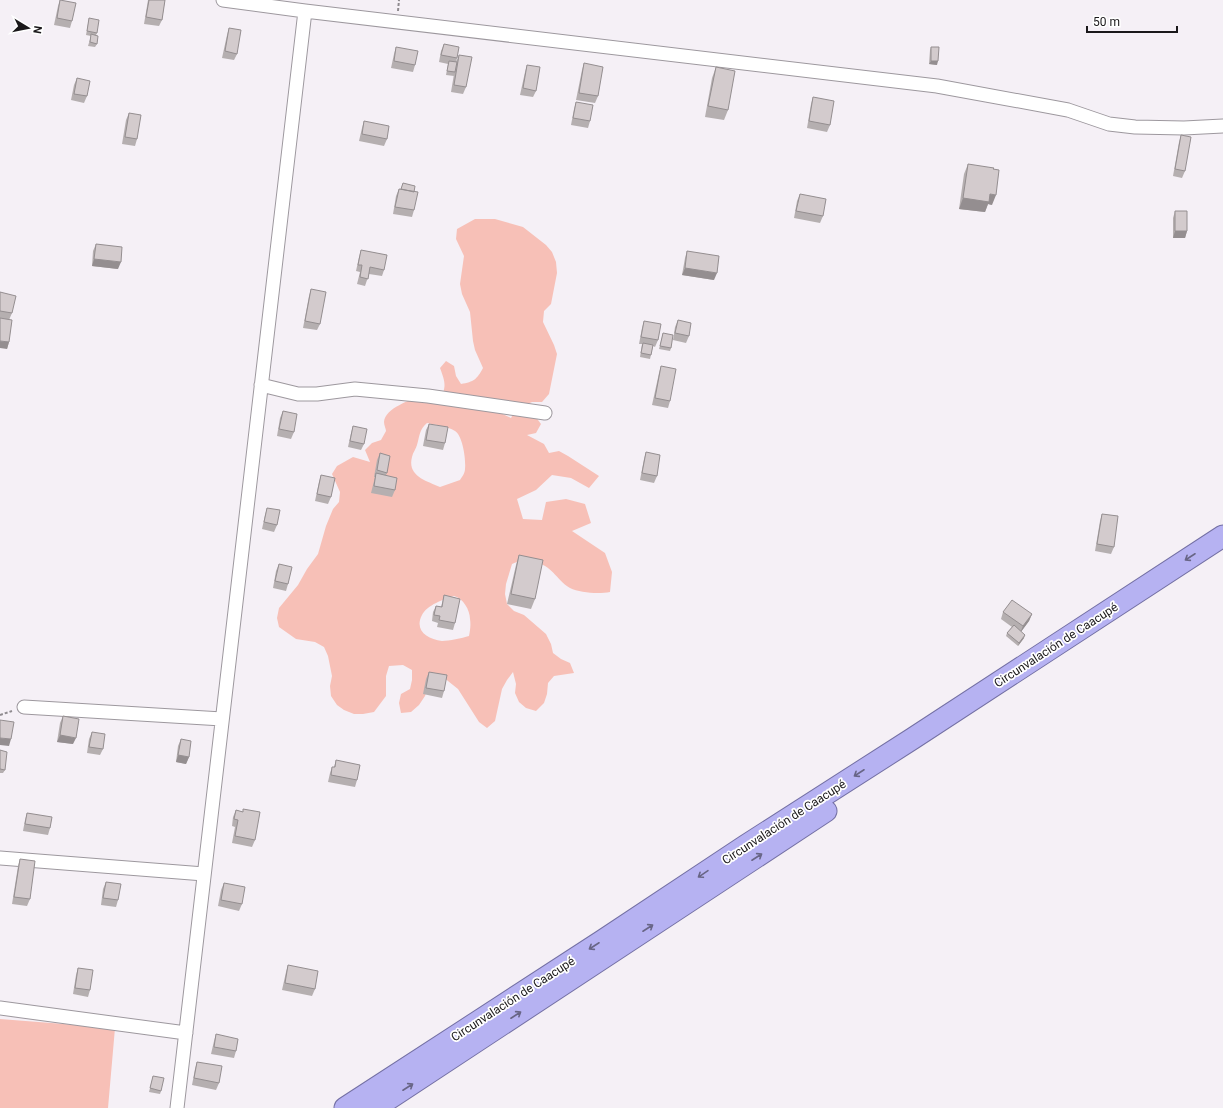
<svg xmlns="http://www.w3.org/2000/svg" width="1223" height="1108" viewBox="0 0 1223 1108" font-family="Roboto,sans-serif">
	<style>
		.green { fill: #f7c0b7; fill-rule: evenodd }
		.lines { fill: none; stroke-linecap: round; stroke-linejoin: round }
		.minor-casing { stroke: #9d989e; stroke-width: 15 }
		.trunk-casing { stroke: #7470a4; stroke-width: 23 }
		.path { stroke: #8f8b8f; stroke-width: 2; stroke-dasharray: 3 2; stroke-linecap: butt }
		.minor { stroke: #fff; stroke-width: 13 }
		.trunk { stroke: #b6b2f2; stroke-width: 21 }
		.wall { fill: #b5afb0 }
		.shaded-wall { fill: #948e90 }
		.building { fill: #d3cbcd; stroke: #948e90 }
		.oneway { stroke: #686586 }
		.labels { text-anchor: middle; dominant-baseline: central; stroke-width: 3.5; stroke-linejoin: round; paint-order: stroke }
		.street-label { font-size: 12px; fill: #1a181a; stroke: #fff }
	</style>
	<rect width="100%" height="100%" fill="#f5f0f6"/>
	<path class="green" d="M475,219H495L523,227L546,245L552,252L556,262L557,273L551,304L544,311L543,322L554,345L557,354L549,394L542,402H532L523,406L494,410L511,418L516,409L535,416L541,424L536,433L527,435L544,444L549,453L559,451L568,456L599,476L589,488L571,478L552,475L536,490L517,499L523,519L542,520L546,502L566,499L585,504L591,523L572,531L605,553L612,572L610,592C599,594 580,593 570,588C555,579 553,565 533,562C523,560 521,560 512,564L506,584L505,594L507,604L514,611L524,615L546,634L551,644L553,653L561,659L570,663L574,673L554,676L548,683L547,694L544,703L536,711L526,708L519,702L515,693L516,684L513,672L507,680L502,689L495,721L487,728L479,722L458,689L443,677L428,687L425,696L419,705L411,712L401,713L399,703L401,694L410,689L412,680V670L403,665L389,666L386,676V696L374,712L363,714H354L344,710L337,705L331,696L330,686L332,676L328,656L324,647L315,642L296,639L279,627L277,618L279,608L298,585L307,569L318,554L326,526L333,509L339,502L340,492L332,474L337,466L353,457L370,462L365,450L372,443L381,440L386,431C386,429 384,425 384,422C385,408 411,400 422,395L440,401C446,386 446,384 440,368L446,361L454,366L456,376L461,384C474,382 477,379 483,368L475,350L473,341L470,312L462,294L460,284L464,256L456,239L457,229ZM427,423C436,425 447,426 455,431C463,436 466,460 465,469C465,473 462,477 460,480L440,487C426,481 407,476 412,457C413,452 416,449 417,445C420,435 419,430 427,423ZM454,596C463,598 470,610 470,619C471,625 470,631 469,636C462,638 449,641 442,641C427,639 414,630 422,615C427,605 444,599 454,596Z
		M0,1019L115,1028L108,1108H0Z"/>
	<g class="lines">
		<g class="minor-casing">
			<path id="minor" d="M223,0L305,11L937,86L1068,110L1109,124L1135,127L1184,128L1223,126
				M261,385L298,394H317L355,389L428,396L545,413
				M24,707L222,719
				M0,858L204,874
				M0,1008L186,1033
				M177,1108L305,11"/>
		</g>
		<g class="trunk-casing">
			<path id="trunk" d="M345,1108L602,941L745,846L912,739L1223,536
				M375,1108L826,811"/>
		</g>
		<path class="path" d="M398,11L399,0
			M0,715L12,711"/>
		<use href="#minor" class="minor"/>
		<use href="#trunk" class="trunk"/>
	</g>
	<path class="wall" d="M60,0L72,21L70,28L54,25L58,6Z
		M148,0H165L162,20L159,26L144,24Z
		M89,18L97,33L96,35L97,44L95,47L88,46L91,36L86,35Z
		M229,28L237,54L234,60L222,58L227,35Z
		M444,44L457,58L456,62L459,55L466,87L463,94L451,92L454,74V76L446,75L448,64L439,62L441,51Z
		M396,47L415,65L413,72L391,68L394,54Z
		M931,47L937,65L929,64L930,50Z
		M584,63L598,96L595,103L576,100L582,70Z
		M527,65L536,91L533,97L520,95L525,72Z
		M716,67L728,110L724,120L705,117L712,78Z
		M77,78L87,96L84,103L71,100L74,85Z
		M813,97L830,125L827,132L807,128L811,104Z
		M576,102L590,121L588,128L571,125L574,109Z
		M129,113L137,139L135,146L122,144L126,120Z
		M364,121L387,139L384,146L359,141L362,128Z
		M1181,135L1185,171L1182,178L1173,176L1179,142Z
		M968,164L992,205L988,204L985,212L959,209L964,174Z
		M403,183L414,192V210L412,217L393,214L396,196L399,189H401Z
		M800,194L823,216L820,223L794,218L797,201Z
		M1175,211L1187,231L1185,238H1173V218Z
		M96,244L118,269L92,266L93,251Z
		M361,250L384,270L382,276L369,274L365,286L357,284L360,272L356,271L359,257Z
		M687,251L714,280L682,275L685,258Z
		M311,289L320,324L317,330L303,328L309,296Z
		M0,292L12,313L9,320V342L7,349L3,319L0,318Z
		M678,320L689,336L686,343L673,340L675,327Z
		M644,321L658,340L655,347L653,346L650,359L640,357L642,344H639L642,328Z
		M663,333L671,348L670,351L659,349Z
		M661,366L670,401L668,408L652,405L659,373Z
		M283,411L294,432L291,439L277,436L280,418Z
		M429,424L445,443L443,450L423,446L426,430Z
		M353,426L364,444L361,450L348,447L351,433Z
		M646,452L657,476L654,483L640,480L644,459Z
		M380,453L387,473L386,475L395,490L392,497L371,493L375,477H374L377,460Z
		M321,475L331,497L328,504L315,501L319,482Z
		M267,508L277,525L274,532L262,529L265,515Z
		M1102,514L1114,547L1111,554L1095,551L1100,521Z
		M519,555L535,599L531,609L507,604L516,565Z
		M279,564L288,584L286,591L273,588L276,571Z
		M444,595L455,623L453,630L437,627L438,623L432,621L433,612L436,606L441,607Z
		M1003,612L1032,614L1029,621L1021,632L1024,638L1018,646L1006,636L1007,633L1012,627L1001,619Z
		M429,672L444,691L442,698L423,694L426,679Z
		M63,716L73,744L57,742L60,723Z
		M92,732L103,749L100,755L87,753L89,739Z
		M181,739L189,757L186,764L176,762L178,746Z
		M0,750L5,770L3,773H0Z
		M336,760L357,780L355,787L328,782L330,773L332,767H334Z
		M243,809L255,840L252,847L232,843L235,827L232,826L233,817L236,810L243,812Z
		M27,813L50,828L48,835L23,831L25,820Z
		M20,859L30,899L27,906L12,904L18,866Z
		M106,882L118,900L116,907L101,905L103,889Z
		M224,883L242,904L239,911L218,906L221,890Z
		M288,965L315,989L312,996L282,990L286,972Z
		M78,968L90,990L88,997L73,994L76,975Z
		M216,1034L236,1051L234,1058L211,1054L214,1041Z
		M197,1062L219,1083L216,1090L192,1085L195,1069Z
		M153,1076L161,1091L160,1094L149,1092Z"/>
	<path class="shaded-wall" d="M931,61H938L937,65L929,64Z
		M990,194L996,195L992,205L988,204L985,212L959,209L963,198Z
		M1175,231H1187L1185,238H1173Z
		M94,259L121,262L118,269L92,266Z
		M685,268L717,273L714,280L682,275Z
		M0,341L9,342L7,349L0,348Z
		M1032,614L1029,621L1020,633L1023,626Z
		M1025,635L1024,638L1018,646L1019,643Z
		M60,735L76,738L73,744L57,742Z
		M0,738L11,739L9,746L0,745Z
		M178,755L189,757L186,764L176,762Z"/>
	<path class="building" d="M60,0L76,3L72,21L57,18Z
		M149,0H165L162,20L146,17Z
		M89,18L99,20L97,33L87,31Z
		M229,28L241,30L237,54L225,51Z
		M91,34L98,36L97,44L90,42Z
		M444,44L459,47L457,58L441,55Z
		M396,47L418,51L415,65L394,61Z
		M931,47H939L938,61H931Z
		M459,55L472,57L466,87L454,85Z
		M449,61L457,62L455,72L447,71Z
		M584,63L603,67L598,96L579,93Z
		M527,65L540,67L536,91L523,88Z
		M716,67L735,71L728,110L708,106Z
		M77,78L90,81L87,96L74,94Z
		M813,97L834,101L830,125L809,121Z
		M576,102L593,105L590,121L573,118Z
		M129,113L141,115L137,139L125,137Z
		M364,121L389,126L387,139L362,134Z
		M1181,135L1191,137L1185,171L1175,169Z
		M968,164L994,168L993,169L999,170L996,195L990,194L989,202L963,198Z
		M403,183L415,186L414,192L401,189Z
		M399,189L418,192L414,210L395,207Z
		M800,194L826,199L823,216L796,211Z
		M1175,211H1187V231H1175Z
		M96,244L122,247L121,262L94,259Z
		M361,250L387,255L384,270L370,267L368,279L360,277L362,265H358Z
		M687,251L719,256L717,273L685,268Z
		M311,289L326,292L320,324L305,321Z
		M0,292L16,296L12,313L0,311Z
		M0,318L12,320L9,342L0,341Z
		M678,320L691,323L689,336L675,333Z
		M644,321L661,324L658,340L641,337Z
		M663,333L673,335L671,348L660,346Z
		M643,343L653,345L651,355L641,353Z
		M661,366L676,369L670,401L655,398Z
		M283,411L297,414L294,432L279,429Z
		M429,424L448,427L445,443L426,440Z
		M353,426L367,429L364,444L350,441Z
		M646,452L660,455L657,476L642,473Z
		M380,453L390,456L387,473L377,470Z
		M376,473L397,478L395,490L374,486Z
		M321,475L335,478L331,497L317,494Z
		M267,508L280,510L277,525L264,522Z
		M1102,514L1118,516L1114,547L1097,544Z
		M519,555L543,560L535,599L511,594Z
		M279,564L292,567L288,584L275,581Z
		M444,595L460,599L455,623L439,620L440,616L434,615L436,606L442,607Z
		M1012,600L1032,614L1023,626L1003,612Z
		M1014,625L1025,635L1019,643L1007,633Z
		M429,672L447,675L444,691L426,688Z
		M63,716L79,719L76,738L60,735Z
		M0,720L14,722L11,739L0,738Z
		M92,732L105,734L103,749L89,747Z
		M181,739L191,741L189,757L178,755Z
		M0,750L7,752L5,770L0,769Z
		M336,760L360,765L357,780L331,775L332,767H335Z
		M243,809L260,812L255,840L235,836L238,820L234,819L236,810L243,812Z
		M27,813L52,817L50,828L25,824Z
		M20,859L35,861L30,899L14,897Z
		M106,882L121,884L118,900L103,898Z
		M224,883L245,887L242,904L221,900Z
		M288,965L318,971L315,989L285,983Z
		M78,968L93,970L90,990L75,988Z
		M216,1034L238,1039L236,1051L214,1047Z
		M197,1062L222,1066L219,1083L194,1078Z
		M153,1076L164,1078L161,1091L150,1088Z"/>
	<defs><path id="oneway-shaft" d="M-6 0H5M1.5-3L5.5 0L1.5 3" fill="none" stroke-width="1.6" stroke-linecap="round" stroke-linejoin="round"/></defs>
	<g class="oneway">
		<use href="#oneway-shaft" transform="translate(1190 557) rotate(147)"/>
		<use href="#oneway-shaft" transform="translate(859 773) rotate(147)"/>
		<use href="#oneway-shaft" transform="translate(757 857) rotate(-33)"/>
		<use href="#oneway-shaft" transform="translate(703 874) rotate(146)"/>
		<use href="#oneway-shaft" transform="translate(648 928) rotate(-33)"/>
		<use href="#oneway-shaft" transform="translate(594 946) rotate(147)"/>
		<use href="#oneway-shaft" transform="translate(516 1015) rotate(-33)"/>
		<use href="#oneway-shaft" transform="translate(408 1087) rotate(-33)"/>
	</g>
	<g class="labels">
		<g class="street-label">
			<text transform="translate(1056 645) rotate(-33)">Circunvalación de Caacupé</text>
			<text transform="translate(784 822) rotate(-33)">Circunvalación de Caacupé</text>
			<text transform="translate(513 999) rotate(-33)">Circunvalación de Caacupé</text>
		</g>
	</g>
	<g transform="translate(28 28) rotate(100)" stroke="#ffffff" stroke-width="3" paint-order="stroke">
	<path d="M0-3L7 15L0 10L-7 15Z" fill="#1a181a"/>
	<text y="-6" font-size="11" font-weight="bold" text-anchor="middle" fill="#1a181a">N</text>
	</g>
	<path d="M1087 26v6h90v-6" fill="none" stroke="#1a181a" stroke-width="2"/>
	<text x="1093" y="26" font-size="12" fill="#1a181a" stroke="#ffffff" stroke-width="3" paint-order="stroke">50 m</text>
</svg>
